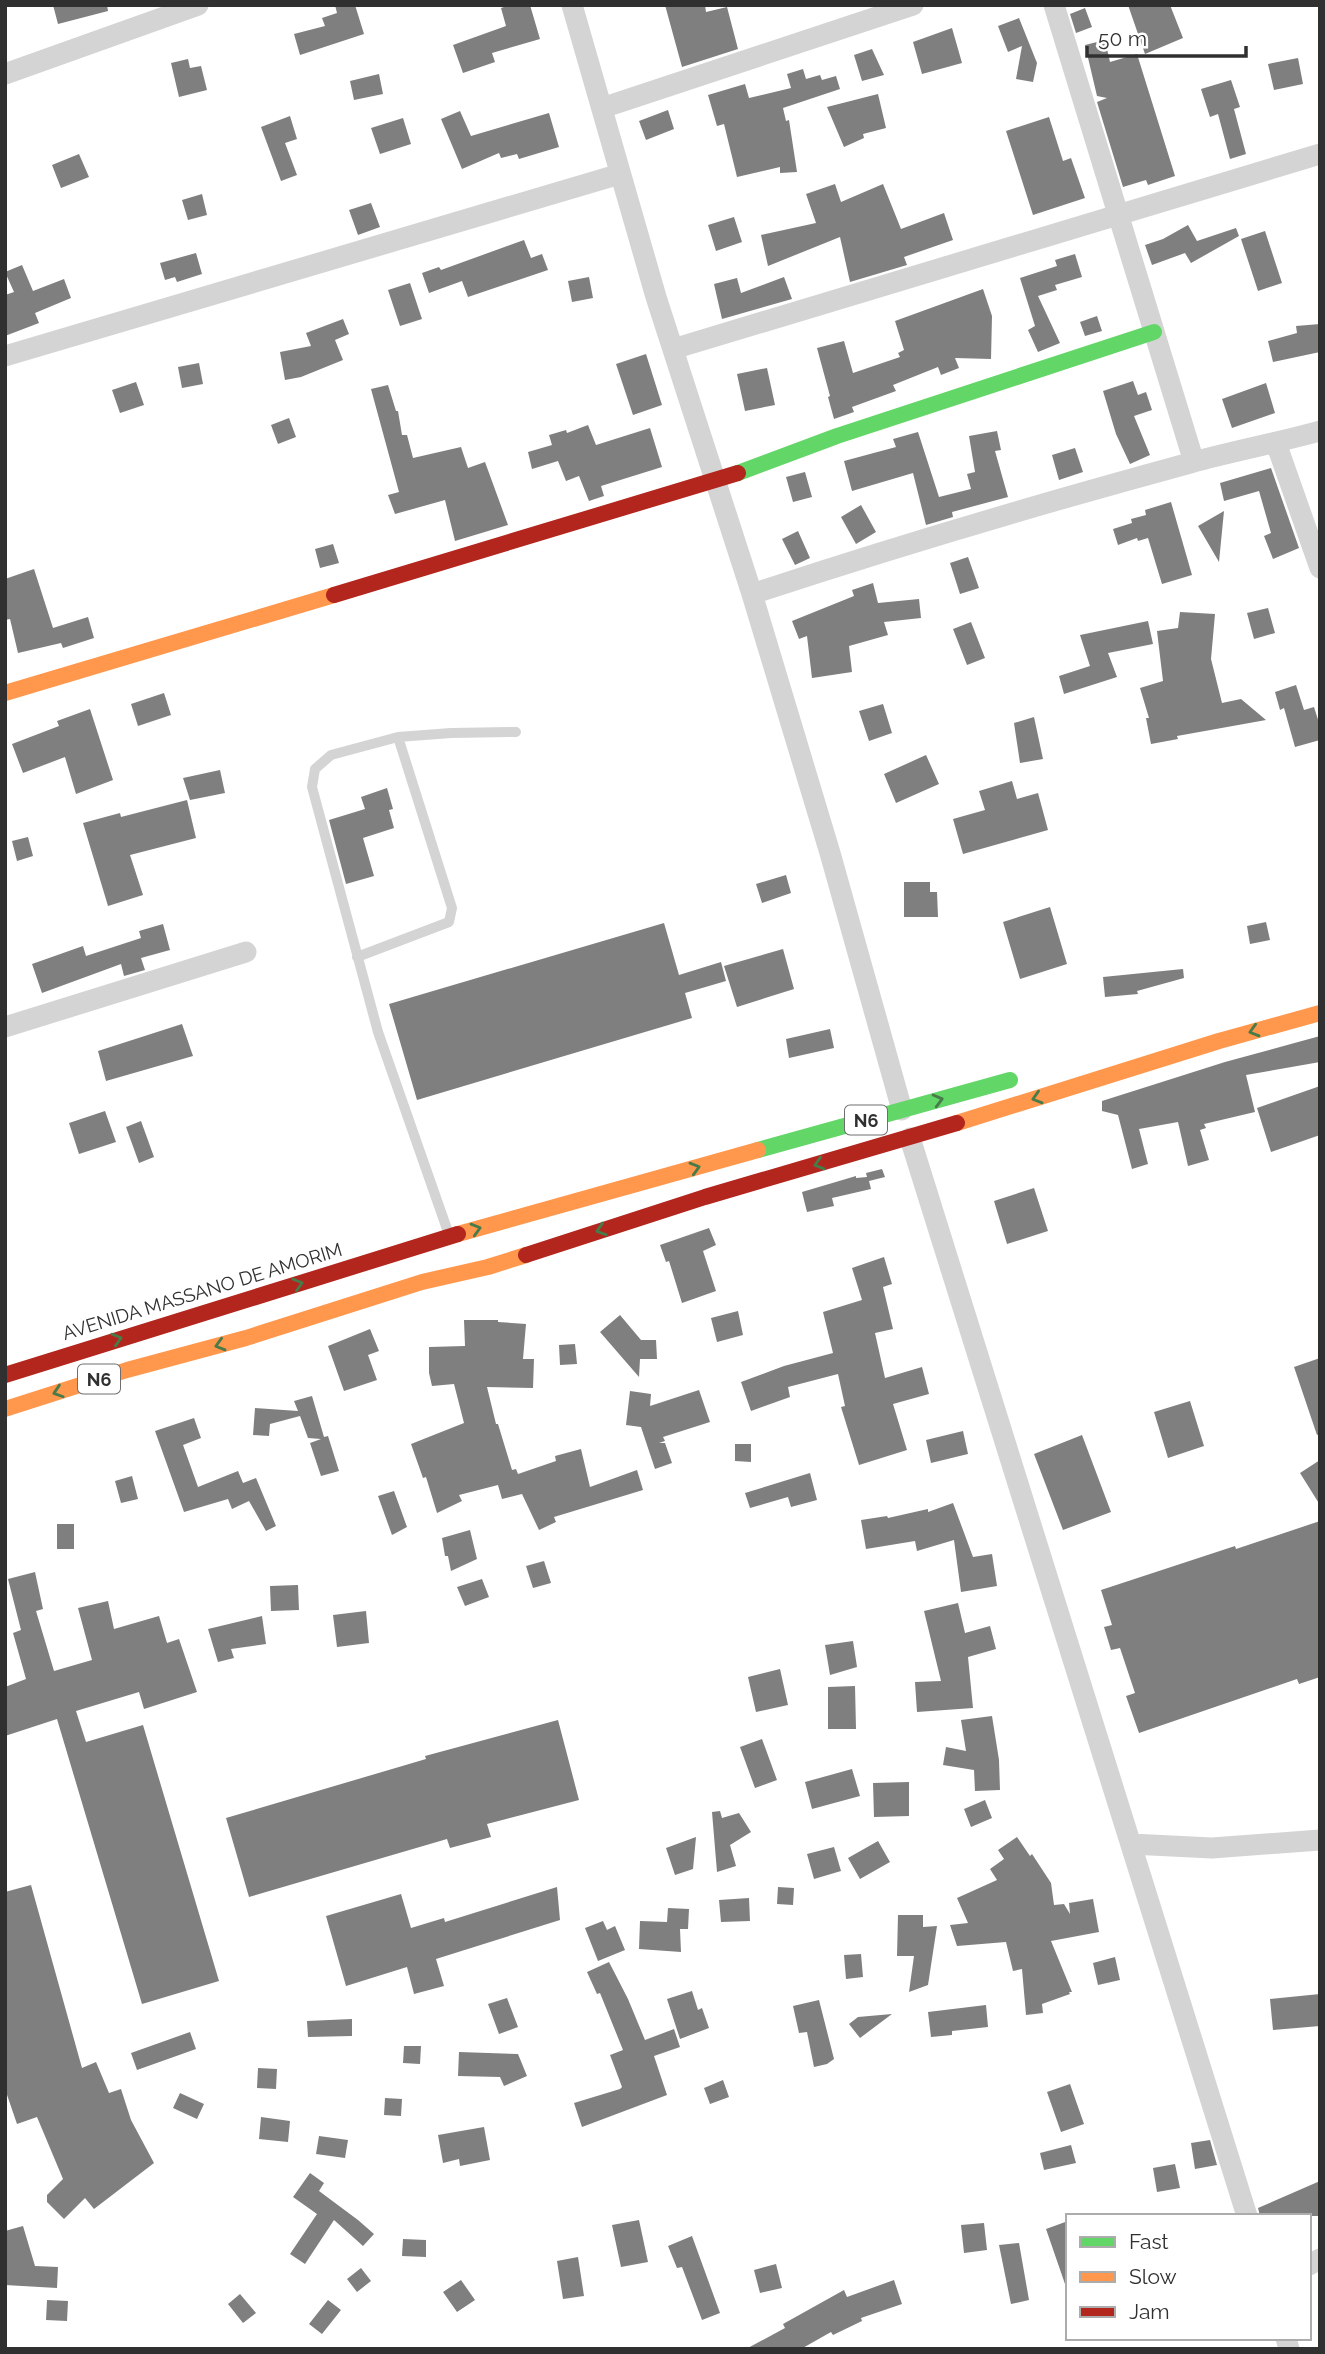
<svg xmlns="http://www.w3.org/2000/svg" width="1325" height="2354" viewBox="0 0 1325 2354" font-family="Raleway,sans-serif">
	<style>
		.building { fill: #7f7f7f }
		.lines { fill: none; stroke-linecap: round; stroke-linejoin: round }
		.lane { stroke: #d4d4d4; stroke-width: 10 }
		.street { stroke: #d4d4d4; stroke-width: 21 }
		.fast { stroke: #63d668; stroke-width: 16 }
		.slow { stroke: #ff974d; stroke-width: 16 }
		.jam { stroke: #b3261e; stroke-width: 16 }
		.oneway { stroke: #477b49 }
		.labels { text-anchor: middle; dominant-baseline: central; stroke-width: 7; stroke-linejoin: round; paint-order: stroke }
		.shield { fill: #fff; stroke: #6e6e6e; stroke-width: 2 }
		.shield-label { font-size: 18px; font-weight: bold; fill: #303030 }
		.street-label { font-size: 19px; fill: #303030; stroke: #fff }
	</style>
	<rect width="100%" height="100%" fill="#fff"/>
	<path class="building" d="M53,5H107L108,11L58,24Z
		M335,5H355L364,34L300,55L294,34L325,26L322,18L337,13Z
		M510,5H530L540,39L492,53L495,62L463,73L453,45L506,26L501,8Z
		M665,5H705L706,12L727,7L738,49L682,67Z
		M1128,5H1170L1183,38L1145,54Z
		M1085,8L1092,27L1076,33L1070,14Z
		M1019,18L1037,63L1033,82L1016,79L1022,46L1008,52L998,26Z
		M952,28L962,63L922,74L913,42Z
		M1105,40L1110,62L1137,54L1175,176L1148,185L1146,180L1123,187L1097,102L1107,98L1097,96L1085,45Z
		M872,49L884,75L862,81L854,55Z
		M1298,58L1303,84L1274,90L1268,64Z
		M188,59L190,68L201,66L207,90L179,97L171,63Z
		M803,69L806,79L820,75L822,80L836,76L840,89L783,108L786,121L789,120L797,172L780,173V167L737,177L724,124L717,126L708,95L745,84L749,98L791,88L787,74Z
		M379,74L383,94L354,100L350,81Z
		M1231,80L1240,107L1234,109L1246,154L1230,159L1218,114L1210,117L1201,89Z
		M878,94L886,128L863,134L864,138L844,147L827,107Z
		M668,110L674,129L646,140L639,121Z
		M460,111L471,136L549,113L559,147L519,159L517,154L501,158L499,153L462,169L441,119Z
		M290,116L297,139L285,143L297,175L281,181L261,127Z
		M1049,117L1063,161L1071,158L1085,198L1033,215L1006,131Z
		M403,118L411,144L380,154L371,128Z
		M79,154L89,177L61,188L52,165Z
		M835,184L841,202L883,184L901,229L944,213L953,240L904,257L907,265L850,282L840,237L768,266L761,235L816,223L806,194Z
		M202,194L207,215L188,220L182,200Z
		M371,203L380,227L358,235L349,210Z
		M734,217L742,242L716,251L708,225Z
		M1188,225L1197,241L1236,228L1239,236L1191,263L1185,253L1152,265L1145,245L1163,239Z
		M1265,231L1282,283L1258,291L1241,239Z
		M524,240L531,258L542,254L548,270L468,297L462,281L429,293L422,273L439,267L441,270Z
		M196,253L202,274L177,282L175,277L165,280L160,263Z
		M1075,254L1082,277L1055,285L1057,290L1038,296L1060,343L1038,352L1028,330L1035,326L1020,278L1057,266L1055,260Z
		M22,265L33,291L64,279L71,298L35,313L39,323L5,336V295L14,292L5,272Z
		M589,277L593,298L572,302L568,281Z
		M784,277L792,299L722,319L714,284L737,278L741,293Z
		M410,283L422,319L400,326L388,290Z
		M983,289L992,316L991,359L955,358L959,368L941,375L938,367L893,385L896,391L852,407L854,412L834,419L828,397L830,396L817,348L844,341L853,373L900,357L898,353L904,350L895,321Z
		M1097,316L1102,331L1085,336L1080,322Z
		M343,319L349,334L335,340L343,360L301,377L285,380L280,352L311,346L306,333Z
		M1320,324V352L1273,362L1268,341L1297,333L1296,326Z
		M646,354L662,405L633,415L616,364Z
		M199,363L203,384L182,388L178,367Z
		M767,368L775,405L745,411L737,374Z
		M1133,381L1138,395L1146,392L1152,410L1134,416L1150,455L1130,464L1116,434L1103,391Z
		M136,382L144,405L120,413L112,390Z
		M1266,383L1275,413L1232,428L1222,399Z
		M388,385L396,411H398L402,435H407L413,458L461,447L468,468L485,462L508,525L455,541L445,500L395,514L388,495L399,492L371,389Z
		M289,418L296,437L278,444L271,425Z
		M588,425L596,445L650,428L662,467L601,486L604,496L589,501L579,476L566,481L558,461L532,469L528,452L552,445L549,435L566,430L567,433Z
		M997,431L1001,450L995,451L1008,497L952,512L953,517L926,525L913,473L852,491L844,461L896,447L893,439L918,432L939,497L971,489L967,474L975,472L969,436Z
		M1075,448L1083,472L1059,480L1052,455Z
		M1271,468L1299,548L1273,559L1264,536L1271,533L1259,491L1224,501L1220,483Z
		M805,472L812,497L793,502L786,477Z
		M1171,502L1192,575L1162,584L1148,538L1138,541L1137,538L1118,545L1113,529L1132,523L1131,519L1146,515L1145,510Z
		M861,505L876,532L856,544L841,517Z
		M1224,511L1219,562L1198,526Z
		M798,531L810,558L795,565L782,539Z
		M333,544L339,563L320,568L315,549Z
		M968,557L979,588L960,594L950,563Z
		M34,569L53,628L88,617L94,638L63,648L61,643L18,653L10,619L5,620V579Z
		M873,583L878,603L919,599L921,618L884,622L888,635L849,646L852,672L812,678L807,636L799,639L792,621L854,596L852,590Z
		M1268,608L1275,633L1254,639L1247,613Z
		M1180,612L1215,614L1211,659L1222,703L1241,699L1266,720L1177,736L1178,739L1151,744L1146,718H1149L1140,688L1163,681L1157,631L1178,628Z
		M1148,621L1153,644L1108,653L1117,677L1064,694L1059,676L1090,666L1080,635Z
		M971,622L985,658L967,665L953,629Z
		M1296,685L1304,710L1314,707L1320,726V740L1295,747L1284,708L1280,710L1275,692Z
		M164,693L171,715L138,726L131,704Z
		M883,704L892,733L869,741L859,711Z
		M90,709L113,780L76,794L65,757L23,773L12,744L59,726L57,721Z
		M1034,717L1043,759L1020,763L1014,723Z
		M926,755L939,784L896,803L884,774Z
		M220,770L225,793L190,800L183,778Z
		M1012,781L1017,799L1038,793L1048,830L963,854L953,819L985,810L979,791Z
		M387,788L393,809L389,810L394,828L363,838L374,876L346,884L329,820L365,809L361,797Z
		M187,800L196,838L130,855L143,895L108,906L83,823L120,813L121,817Z
		M28,837L33,856L17,861L12,841Z
		M786,875L791,893L762,903L756,884Z
		M904,882H930V892H937L938,917H904Z
		M1050,907L1067,964L1020,979L1003,922Z
		M1266,922L1270,940L1250,944L1247,926Z
		M664,923L679,975L721,962L726,981L685,993L692,1018L417,1100L389,1004Z
		M163,924L170,950L141,958L145,970L124,976L121,964L42,993L32,964L83,946L86,956L141,938L139,931Z
		M783,949L794,989L737,1007L724,966Z
		M1183,969L1184,978L1137,991L1138,994L1105,997L1103,977Z
		M182,1024L193,1056L106,1081L98,1051Z
		M830,1029L834,1048L789,1058L786,1039Z
		M1320,1036V1062L1246,1075L1255,1112L1204,1124L1206,1128L1200,1130L1209,1160L1188,1166L1178,1122L1139,1129L1148,1164L1132,1169L1118,1115L1102,1111V1101L1225,1062Z
		M1320,1086V1135L1271,1152L1257,1108Z
		M105,1111L116,1142L79,1154L69,1123Z
		M141,1121L154,1157L139,1163L126,1127Z
		M882,1169L885,1177L869,1181L871,1189L832,1198L834,1206L807,1212L802,1192L856,1176V1178L867,1177L866,1173Z
		M1034,1188L1048,1231L1007,1244L994,1201Z
		M709,1228L716,1245L703,1251L716,1291L682,1303L669,1261L666,1262L660,1245Z
		M884,1257L892,1284L883,1287L893,1329L875,1333L885,1378L922,1367L929,1394L893,1404L907,1450L859,1465L841,1407L845,1406L838,1374L788,1387L790,1397L751,1411L741,1382L784,1366L833,1353L823,1312L862,1300L852,1268Z
		M738,1311L743,1335L717,1342L711,1318Z
		M620,1315L641,1340H656L657,1359H640L639,1377L600,1332Z
		M464,1320H498V1322L526,1324L523,1359H534L533,1388L487,1387L496,1424H498L512,1470L516,1469L518,1474L556,1461L555,1456L581,1449L590,1487L637,1470L643,1490L554,1517L556,1522L539,1530L522,1494L502,1499L498,1485L459,1495L462,1501L437,1513L426,1477L423,1478L411,1444L464,1423L454,1384L432,1386L429,1373V1347L465,1346Z
		M370,1329L379,1351L368,1355L377,1380L344,1391L328,1346Z
		M575,1344L577,1364L560,1365L559,1345Z
		M1320,1358V1434L1317,1435L1294,1367Z
		M699,1390L710,1422L663,1437L665,1441L659,1443H665L672,1463L655,1469L641,1427L626,1425L630,1391L651,1394L650,1406Z
		M312,1396L324,1437L328,1436L339,1471L321,1476L310,1443L321,1439L308,1438L300,1416L270,1424L269,1436L253,1435L255,1408L298,1411L294,1401Z
		M1190,1401L1204,1446L1168,1458L1154,1412Z
		M194,1418L201,1438L183,1445L198,1487L238,1471L243,1483L256,1478L276,1526L266,1531L249,1501L232,1509L228,1499L184,1512L155,1431Z
		M963,1431L968,1454L931,1463L926,1440Z
		M1082,1435L1111,1512L1063,1530L1034,1454Z
		M735,1444H751V1462L735,1461Z
		M1320,1460V1505L1300,1473Z
		M810,1473L817,1500L791,1507L788,1497L750,1508L745,1493Z
		M132,1476L138,1499L121,1503L115,1481Z
		M394,1491L407,1527L392,1535L378,1496Z
		M953,1503L973,1557L992,1554L997,1586L961,1592L954,1540L917,1551L915,1541L866,1549L861,1520L887,1516L888,1518L928,1509V1512Z
		M1320,1521V1677L1299,1684L1297,1679L1139,1733L1126,1696L1135,1693L1120,1648L1111,1650L1104,1627L1112,1625L1101,1590L1235,1546L1236,1549Z
		M57,1524H74V1549H57Z
		M470,1530L477,1559L451,1571L448,1556H445L442,1538Z
		M544,1561L551,1583L533,1588L526,1566Z
		M35,1572L43,1609L36,1611L54,1671L92,1660L78,1608L108,1601L114,1629L159,1616L167,1643L179,1639L197,1692L144,1709L139,1692L76,1711L86,1742L143,1725L219,1981L142,2004L57,1719L5,1736V1687L26,1679L13,1633L21,1630L8,1579Z
		M482,1579L489,1597L465,1606L457,1587Z
		M298,1585L299,1610L271,1611L270,1586Z
		M958,1603L965,1633L990,1626L996,1649L968,1657L973,1708L917,1712L915,1682L941,1681L924,1611Z
		M366,1611L369,1643L337,1647L333,1615Z
		M262,1616L266,1644L231,1649L234,1658L218,1662L208,1629Z
		M853,1641L857,1667L830,1675L825,1645Z
		M780,1669L788,1705L756,1712L748,1677Z
		M855,1686L856,1729H828V1687Z
		M992,1716L999,1760L1000,1790L975,1791L974,1770L943,1765L946,1747L966,1751L961,1720Z
		M558,1720L579,1800L487,1824L491,1837L450,1848L447,1839L249,1897L226,1818L426,1759L425,1756Z
		M762,1739L777,1780L755,1788L740,1747Z
		M852,1769L860,1796L812,1809L805,1782Z
		M909,1782V1816L874,1817L873,1783Z
		M985,1800L992,1818L971,1827L964,1809Z
		M720,1811L722,1818L739,1813L751,1832L730,1845L736,1866L717,1872L712,1812Z
		M696,1837L693,1869L675,1875L666,1848Z
		M1017,1837L1030,1856L1032,1854L1051,1883L1054,1905L1064,1904L1070,1914L1069,1903L1093,1899L1099,1932L1051,1941L1072,1992H1069L1070,1994L1042,2004L1043,2013L1026,2015L1022,1969L1013,1971L1006,1942L957,1946L950,1925L968,1923L957,1898L997,1880L990,1869L1004,1859L998,1850Z
		M878,1841L890,1862L860,1879L848,1858Z
		M834,1847L841,1871L814,1879L807,1854Z
		M31,1885L82,2068L96,2062L109,2093L121,2089L131,2120L154,2163L94,2209L85,2198L64,2219L47,2202V2195L63,2179L37,2117L17,2124L5,2089V1892Z
		M557,1887L560,1920L436,1959L444,1986L414,1994L407,1967L346,1986L326,1916L401,1894L411,1928L444,1918L445,1922Z
		M778,1887L794,1888L793,1905L777,1904Z
		M749,1898L750,1921L721,1922L719,1900Z
		M668,1908L689,1909L688,1929H680L681,1952L639,1949L640,1921L667,1922Z
		M898,1915H923V1927L937,1926L928,1985L909,1992L914,1956H897Z
		M603,1921L607,1930L615,1926L625,1950L598,1961L585,1928Z
		M861,1954L863,1977L846,1979L844,1955Z
		M1115,1957L1120,1980L1098,1985L1093,1963Z
		M609,1962L628,1999L645,2040L674,2029L680,2047L654,2056L667,2095L582,2127L574,2103L620,2089L622,2087L610,2055L623,2050L600,1993L597,1994L587,1972Z
		M692,1991L698,2010L702,2008L709,2028L680,2039L667,1999Z
		M1320,1994V2026L1273,2030L1270,1999Z
		M507,1998L518,2027L499,2034L488,2004Z
		M819,2000L834,2059L827,2064L814,2067L807,2032L799,2033L793,2006Z
		M986,2005L988,2027L952,2031V2035L931,2037L928,2012Z
		M892,2014L860,2038L849,2024L858,2017Z
		M352,2019V2036L308,2037L307,2021Z
		M190,2032L196,2049L137,2070L131,2053Z
		M404,2046H421L420,2064L403,2063Z
		M459,2052L518,2054L527,2076L504,2086L500,2077L458,2076Z
		M258,2068L277,2069L276,2089L257,2088Z
		M723,2080L729,2097L710,2104L704,2088Z
		M1070,2084L1084,2124L1061,2132L1047,2092Z
		M180,2093L204,2104L197,2119L173,2108Z
		M385,2098L402,2099L401,2116L384,2115Z
		M261,2117L290,2121L288,2142L259,2139Z
		M484,2127L490,2160L460,2166L459,2159L443,2163L438,2135Z
		M319,2136L348,2140L345,2158L316,2154Z
		M1210,2140L1217,2165L1195,2169L1191,2143Z
		M1071,2145L1076,2163L1044,2170L1040,2153Z
		M1175,2164L1180,2188L1157,2192L1153,2168Z
		M310,2173L324,2183L319,2191L358,2220L374,2234L363,2246L334,2220L305,2264L290,2254L317,2214L293,2197Z
		M1320,2181V2216H1260L1258,2208Z
		M639,2220L648,2262L621,2267L612,2225Z
		M1068,2221V2284H1065L1046,2229Z
		M984,2223L987,2250L964,2253L961,2225Z
		M23,2226L35,2266L58,2267L57,2288L5,2285V2231Z
		M692,2236L720,2313L702,2320L682,2267L677,2268L668,2246Z
		M403,2239L426,2240V2257L402,2256Z
		M1019,2243L1029,2300L1011,2304L999,2245Z
		M578,2257L584,2296L563,2299L557,2261Z
		M776,2264L782,2288L760,2293L754,2270Z
		M361,2268L371,2281L357,2292L347,2279Z
		M461,2280L475,2300L457,2312L443,2292Z
		M894,2280L902,2304L861,2318L862,2321L833,2335L831,2332L801,2349H746L785,2328L783,2324L844,2290L847,2297Z
		M240,2294L256,2313L243,2323L228,2304Z
		M47,2300L68,2301L67,2321L46,2320Z
		M328,2300L341,2310L322,2334L309,2324Z"/>
	<g class="lines">
		<path class="lane" d="M357,957L449,922L452,908L398,737
			M447,1229L378,1032L312,787L315,769L331,755L398,737L451,733L516,732"/>
		<path class="street" d="M572,5L656,297L752,594L830,853L902,1110
			M1054,5L1194,462
			M5,74L198,5
			M602,108L913,5
			M673,349L1320,154
			M5,356L620,174
			M1276,443L1320,568
			M752,594C897,546 1043,503 1190,463C1233,451 1277,443 1320,431
			M5,1027L246,952
			M910,1138L1247,2216
			M1131,1844L1212,1848L1320,1840
			M1309,2265L1320,2259
			M1286,2338L1289,2349"/>
		<path class="fast" d="M738,473L837,436L1154,332
			M758,1150L1010,1080"/>
		<path class="slow" d="M5,693L334,595
			M957,1123L1219,1041L1320,1013
			M458,1234L758,1150
			M5,1409L127,1370L246,1338L422,1282L488,1267L526,1255"/>
		<path class="jam" d="M334,595L738,473
			M526,1255L705,1197L957,1123
			M5,1375L458,1234"/>
	</g>
	<defs><path id="oneway-chevron" d="M-2-3.5L2.5 0L-2 3.5" fill="none" stroke-width="1.6" stroke-linecap="round" stroke-linejoin="round" transform="scale(1.75)"/></defs>
	<g class="oneway">
		<use href="#oneway-chevron" transform="translate(1254 1031) rotate(164)"/>
		<use href="#oneway-chevron" transform="translate(1037 1098) rotate(163)"/>
		<use href="#oneway-chevron" transform="translate(938 1100) rotate(-15)"/>
		<use href="#oneway-chevron" transform="translate(819 1164) rotate(164)"/>
		<use href="#oneway-chevron" transform="translate(695 1168) rotate(-16)"/>
		<use href="#oneway-chevron" transform="translate(476 1229) rotate(-16)"/>
		<use href="#oneway-chevron" transform="translate(601 1230) rotate(162)"/>
		<use href="#oneway-chevron" transform="translate(298 1284) rotate(-17)"/>
		<use href="#oneway-chevron" transform="translate(117 1339) rotate(-17)"/>
		<use href="#oneway-chevron" transform="translate(220 1345) rotate(164)"/>
		<use href="#oneway-chevron" transform="translate(58 1392) rotate(162)"/>
	</g>
	<g class="labels">
		<g class="shield">
			<rect x="845" y="1105.5" width="42" height="29" rx="5"/>
			<rect x="78" y="1364.5" width="42" height="29" rx="5"/>
		</g>
		<g class="shield-label">
			<text x="866" y="1120">N6</text>
			<text x="99" y="1379">N6</text>
		</g>
		<g class="street-label">
			<text transform="translate(202 1291) rotate(-17)">AVENIDA MASSANO DE AMORIM</text>
		</g>
	</g>
	<rect width="1325" height="2354" fill="none" stroke="#303030" stroke-width="14"/>
	<rect x="1066" y="2214" width="245" height="126" fill="#ffffff" stroke="#acacac" stroke-width="2"/>
	<rect x="1080" y="2237" width="35" height="10" fill="#63d668" stroke="#acacac" stroke-width="2"/>
	<text x="1129" y="2249" font-size="21" fill="#303030">Fast</text>
	<rect x="1080" y="2272" width="35" height="10" fill="#ff974d" stroke="#acacac" stroke-width="2"/>
	<text x="1129" y="2284" font-size="21" fill="#303030">Slow</text>
	<rect x="1080" y="2307" width="35" height="10" fill="#b3261e" stroke="#acacac" stroke-width="2"/>
	<text x="1129" y="2319" font-size="21" fill="#303030">Jam</text>
	<path d="M1087 46v10h159v-10" fill="none" stroke="#303030" stroke-width="3.5"/>
	<text x="1098" y="46" font-size="21" fill="#303030" stroke="#ffffff" stroke-width="5" paint-order="stroke">50 m</text>
</svg>
